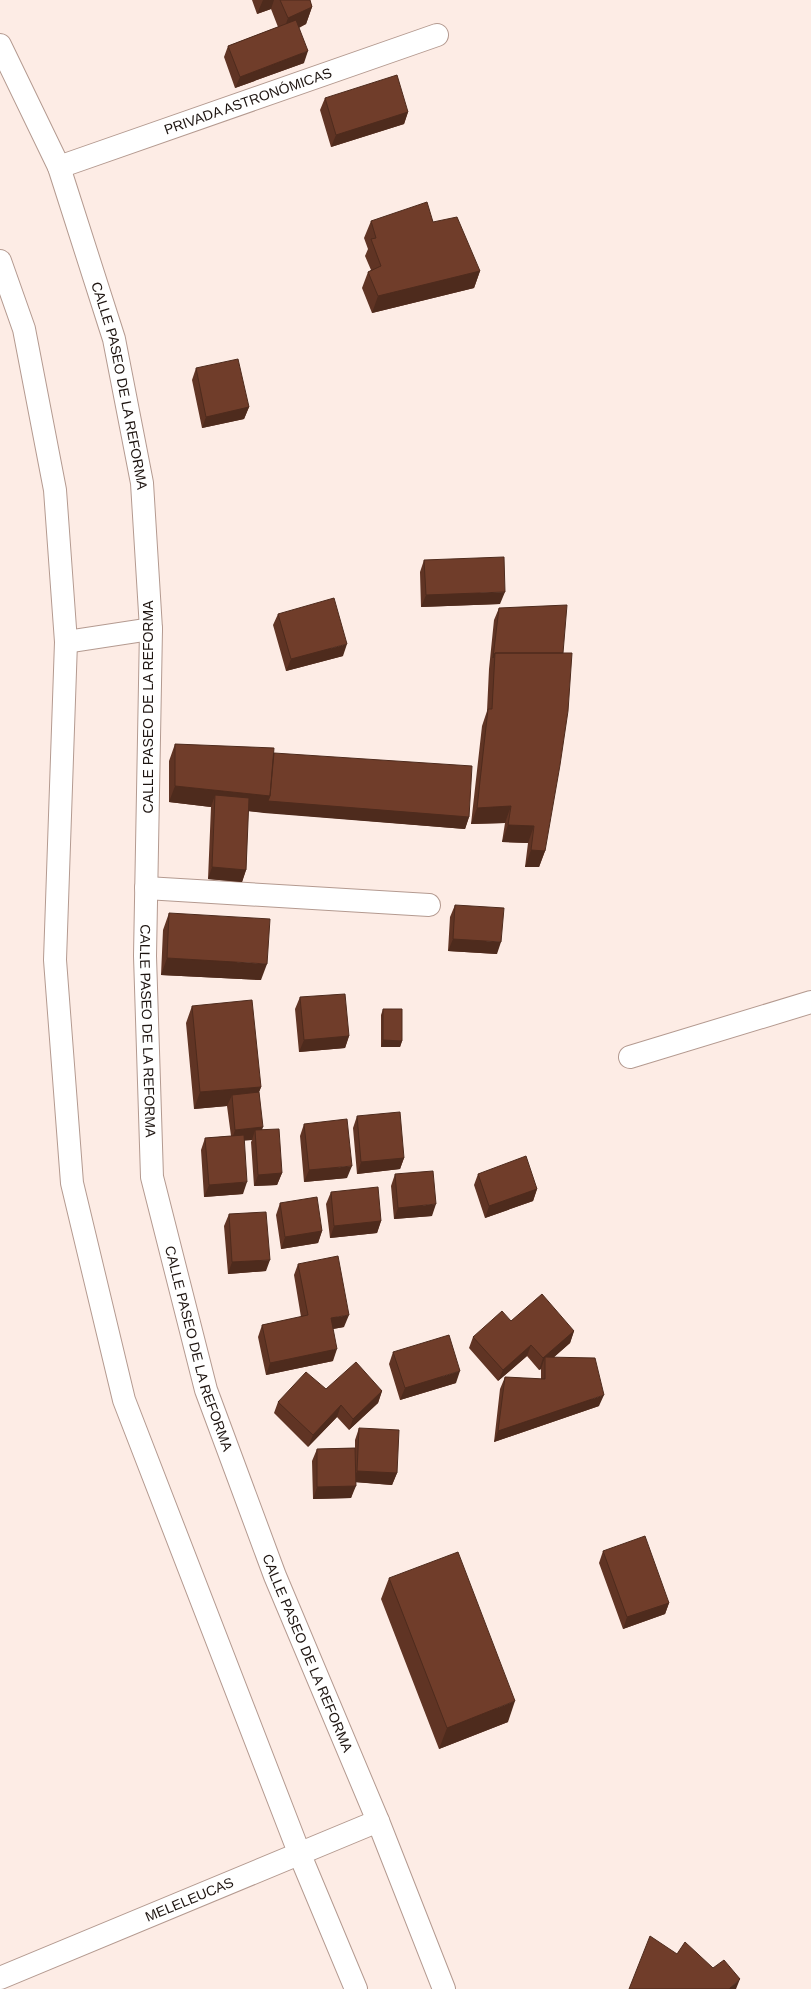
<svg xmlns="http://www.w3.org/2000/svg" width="811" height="1989" viewBox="0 0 811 1989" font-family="Arial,sans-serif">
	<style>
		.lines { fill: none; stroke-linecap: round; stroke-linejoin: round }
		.street-casing { stroke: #b49a90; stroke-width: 24 }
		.secondary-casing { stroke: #b49a90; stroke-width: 24 }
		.street { stroke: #fff; stroke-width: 22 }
		.secondary { stroke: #fff; stroke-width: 22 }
		.wall { fill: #603424 }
		.shaded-wall { fill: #4e2b1d }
		.building { fill: #703d2a; stroke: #4e2b1d }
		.labels { text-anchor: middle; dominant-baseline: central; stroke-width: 4; stroke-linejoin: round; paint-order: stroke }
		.street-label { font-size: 14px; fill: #1e1511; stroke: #fff }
	</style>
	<rect width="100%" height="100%" fill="#fdece5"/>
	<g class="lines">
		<g class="street-casing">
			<g id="street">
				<path id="s1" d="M59,167L437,35"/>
				<path d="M146,888L429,905"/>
				<path d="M630,1057L811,1002"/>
				<path id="s2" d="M0,1978L378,1821"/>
			</g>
		</g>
		<g class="secondary-casing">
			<g id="secondary">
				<path id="s3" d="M0,45L59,167L114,339L142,483L151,629L145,956L152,1177L206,1390L275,1576L378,1821L444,1989"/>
				<path d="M0,261L24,329L55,490L66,642L55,960L72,1183L124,1400L300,1855L356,1989"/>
				<path d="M66,642L151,629"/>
			</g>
		</g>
		<use href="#street" class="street"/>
		<use href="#secondary" class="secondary"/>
	</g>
	<path class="wall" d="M252,0H310L312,7L306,24L299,28L304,63L235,88L224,57L228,46L278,27L271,9L257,14Z
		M325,98L408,112L404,124L331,147L320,110Z
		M371,221L433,222L480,271L474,288L372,313L362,288L368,272L371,270L365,256L368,249L364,238Z
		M196,368L249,407L244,419L202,428L192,380Z
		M424,560L500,604L421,607L420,572Z
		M499,608L545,851L539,867H525L528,843L502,842L505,823L471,824L482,726L487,711L489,669L494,620Z
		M278,614L343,656L286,671L273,625Z
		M175,744L274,753L469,817L465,829L248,811L246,870L242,882L208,879L211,807L169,802V761Z
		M455,905L497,954L448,951L450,917Z
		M169,913L261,980L161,975L163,930Z
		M300,997L349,1036L345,1048L299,1052L295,1009Z
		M192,1006L261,1087L259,1092L262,1130L282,1173L277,1185L254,1186L251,1142L252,1140H244L243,1194L204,1197L201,1150L205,1138L231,1136L227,1106L194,1109L186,1023Z
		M383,1009L402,1041L400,1047H381V1015Z
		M357,1116L404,1158L400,1169L357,1174L353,1128Z
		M304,1124L347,1178L304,1182L300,1136Z
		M395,1174L432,1216L394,1219L391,1186Z
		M478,1174L537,1189L533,1201L485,1218L474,1185Z
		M331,1192L381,1221L377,1233L330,1238L326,1204Z
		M280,1203L322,1231L318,1243L281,1249L276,1215Z
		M229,1214L266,1271L228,1274L224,1226Z
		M298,1264L344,1327L333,1329V1361L266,1375L258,1337L262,1325L301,1317L294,1275Z
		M511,1321L574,1331L570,1343L554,1357L599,1406L494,1442L500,1389L505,1377L541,1379V1369L539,1370L527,1356L498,1381L469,1348L473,1337Z
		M393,1352L456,1383L400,1400L389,1364Z
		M326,1389L382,1391L378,1403L349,1430L337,1417L308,1447L274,1413L278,1402Z
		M359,1428L397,1473L392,1485L356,1482L351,1498L313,1499L312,1461L317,1449L355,1448V1440Z
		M603,1551L669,1603L665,1614L623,1629L599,1563Z
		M389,1578L508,1722L439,1749L381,1599Z"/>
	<path class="shaded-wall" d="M263,0H274L271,9L257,14Z
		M312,7L306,24L282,35L288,18Z
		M308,51L304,63L235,88L240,77Z
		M408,112L404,124L331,147L336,135Z
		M480,271L474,288L372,313L378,296Z
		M249,407L244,419L202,428L206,417Z
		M505,592L500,604L421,607L426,595Z
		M347,644L343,656L286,671L291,659Z
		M175,786L469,817L465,829L264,813L214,807L215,795L211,807L169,802Z
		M511,806L505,823L471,824L477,808Z
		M508,825L534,826L528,843L502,842Z
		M531,850L545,851L539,867H525Z
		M212,867L246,870L242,882L208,879Z
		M453,939L501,942L497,954L448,951Z
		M167,958L267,964L261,980L161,975Z
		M349,1036L345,1048L299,1052L304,1040Z
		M383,1040L402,1041L400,1047H381Z
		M261,1087L255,1103L232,1095L227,1106L194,1109L200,1092Z
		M263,1127L259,1139L255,1130L252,1140L231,1142L235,1130Z
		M404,1158L400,1169L357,1174L361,1162Z
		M352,1166L347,1178L304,1182L309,1170Z
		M282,1173L277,1185L254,1186L258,1175Z
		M247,1182L243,1194L204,1197L209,1185Z
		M537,1189L533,1201L485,1218L489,1206Z
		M436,1204L432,1216L394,1219L398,1208Z
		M381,1221L377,1233L330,1238L334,1226Z
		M322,1231L318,1243L281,1249L285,1237Z
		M270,1260L266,1271L228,1274L232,1262Z
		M349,1315L344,1327L327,1330L331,1318Z
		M574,1331L570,1343L545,1365V1357L541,1369L539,1370L543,1358Z
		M531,1345L527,1356L498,1381L503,1370Z
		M337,1349L333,1361L266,1375L270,1363Z
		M460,1371L456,1383L400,1400L405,1388Z
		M382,1391L378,1403L349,1430L353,1419Z
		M604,1395L599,1406L494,1442L498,1431Z
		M341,1405L337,1417L308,1447L313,1435Z
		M357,1471L397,1473L392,1485L353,1482Z
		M356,1486L351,1498L313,1499L317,1487Z
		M669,1603L665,1614L623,1629L627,1617Z
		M515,1701L508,1722L439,1749L447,1728Z
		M740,1979L736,1989H729L730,1988Z"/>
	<path class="building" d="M280,0H310L312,7L288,18Z
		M296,20L308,51L240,77L228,46Z
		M397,75L408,112L336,135L325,98Z
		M427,202L433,222L457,217L480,271L378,296L368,272L381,266L371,239L376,238L371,221Z
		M238,359L249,407L206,417L196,368Z
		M504,557L505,592L426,595L424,560Z
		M334,598L347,644L291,659L278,614Z
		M567,605L563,653H495L493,658L499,608Z
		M495,653H572L568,711L560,765L545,851L531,850L534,826L508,825L511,806L477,808L488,709H492Z
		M175,744L274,748L270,796L175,786Z
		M274,753L472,766L469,817L268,801L270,796Z
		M215,795L249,798L246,870L212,867Z
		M455,905L504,908L501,942L453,939Z
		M169,913L270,919L267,964L167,958Z
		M345,994L349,1036L304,1040L300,997Z
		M252,1000L261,1087L200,1092L192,1006Z
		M383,1009H402V1041L383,1040Z
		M259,1092L263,1127L235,1130L232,1095Z
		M400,1112L404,1158L361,1162L357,1116Z
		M347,1119L352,1166L309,1170L304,1124Z
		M279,1129L282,1173L258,1175L255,1130Z
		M244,1135L247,1182L209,1185L205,1138Z
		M526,1156L537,1189L489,1206L478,1174Z
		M433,1171L436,1204L398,1208L395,1174Z
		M378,1187L381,1221L334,1226L331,1192Z
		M317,1197L322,1231L285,1237L280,1203Z
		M266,1212L270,1260L232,1262L229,1214Z
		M338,1256L349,1315L331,1318L337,1349L270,1363L262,1325L308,1315L298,1264Z
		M542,1294L574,1331L543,1358L531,1345L503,1370L473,1337L502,1311L511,1321Z
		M449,1335L460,1371L405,1388L393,1352Z
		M545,1357L595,1358L604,1395L498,1431L505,1377L545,1379Z
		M356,1362L382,1391L353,1419L341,1405L313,1435L278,1402L306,1372L326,1389Z
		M359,1428L399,1430L397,1473L357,1471Z
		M355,1448L356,1486L317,1487V1449Z
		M645,1536L669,1603L627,1617L603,1551Z
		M458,1552L515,1701L447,1728L389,1578Z
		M650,1936L677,1954L685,1942L713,1968L724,1960L740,1979L730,1988V1989H629Z"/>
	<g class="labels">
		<g class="street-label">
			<text stroke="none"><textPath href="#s1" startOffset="200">PRIVADA ASTRONÓMICAS</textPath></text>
			<text stroke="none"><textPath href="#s3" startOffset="363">CALLE PASEO DE LA REFORMA</textPath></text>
			<text transform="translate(148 707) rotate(-90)">CALLE PASEO DE LA REFORMA</text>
			<text stroke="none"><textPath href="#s3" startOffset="1011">CALLE PASEO DE LA REFORMA</textPath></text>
			<text stroke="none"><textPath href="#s3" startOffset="1335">CALLE PASEO DE LA REFORMA</textPath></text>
			<text stroke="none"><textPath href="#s3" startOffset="1659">CALLE PASEO DE LA REFORMA</textPath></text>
			<text stroke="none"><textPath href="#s2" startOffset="205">MELELEUCAS</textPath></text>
		</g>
	</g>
</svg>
